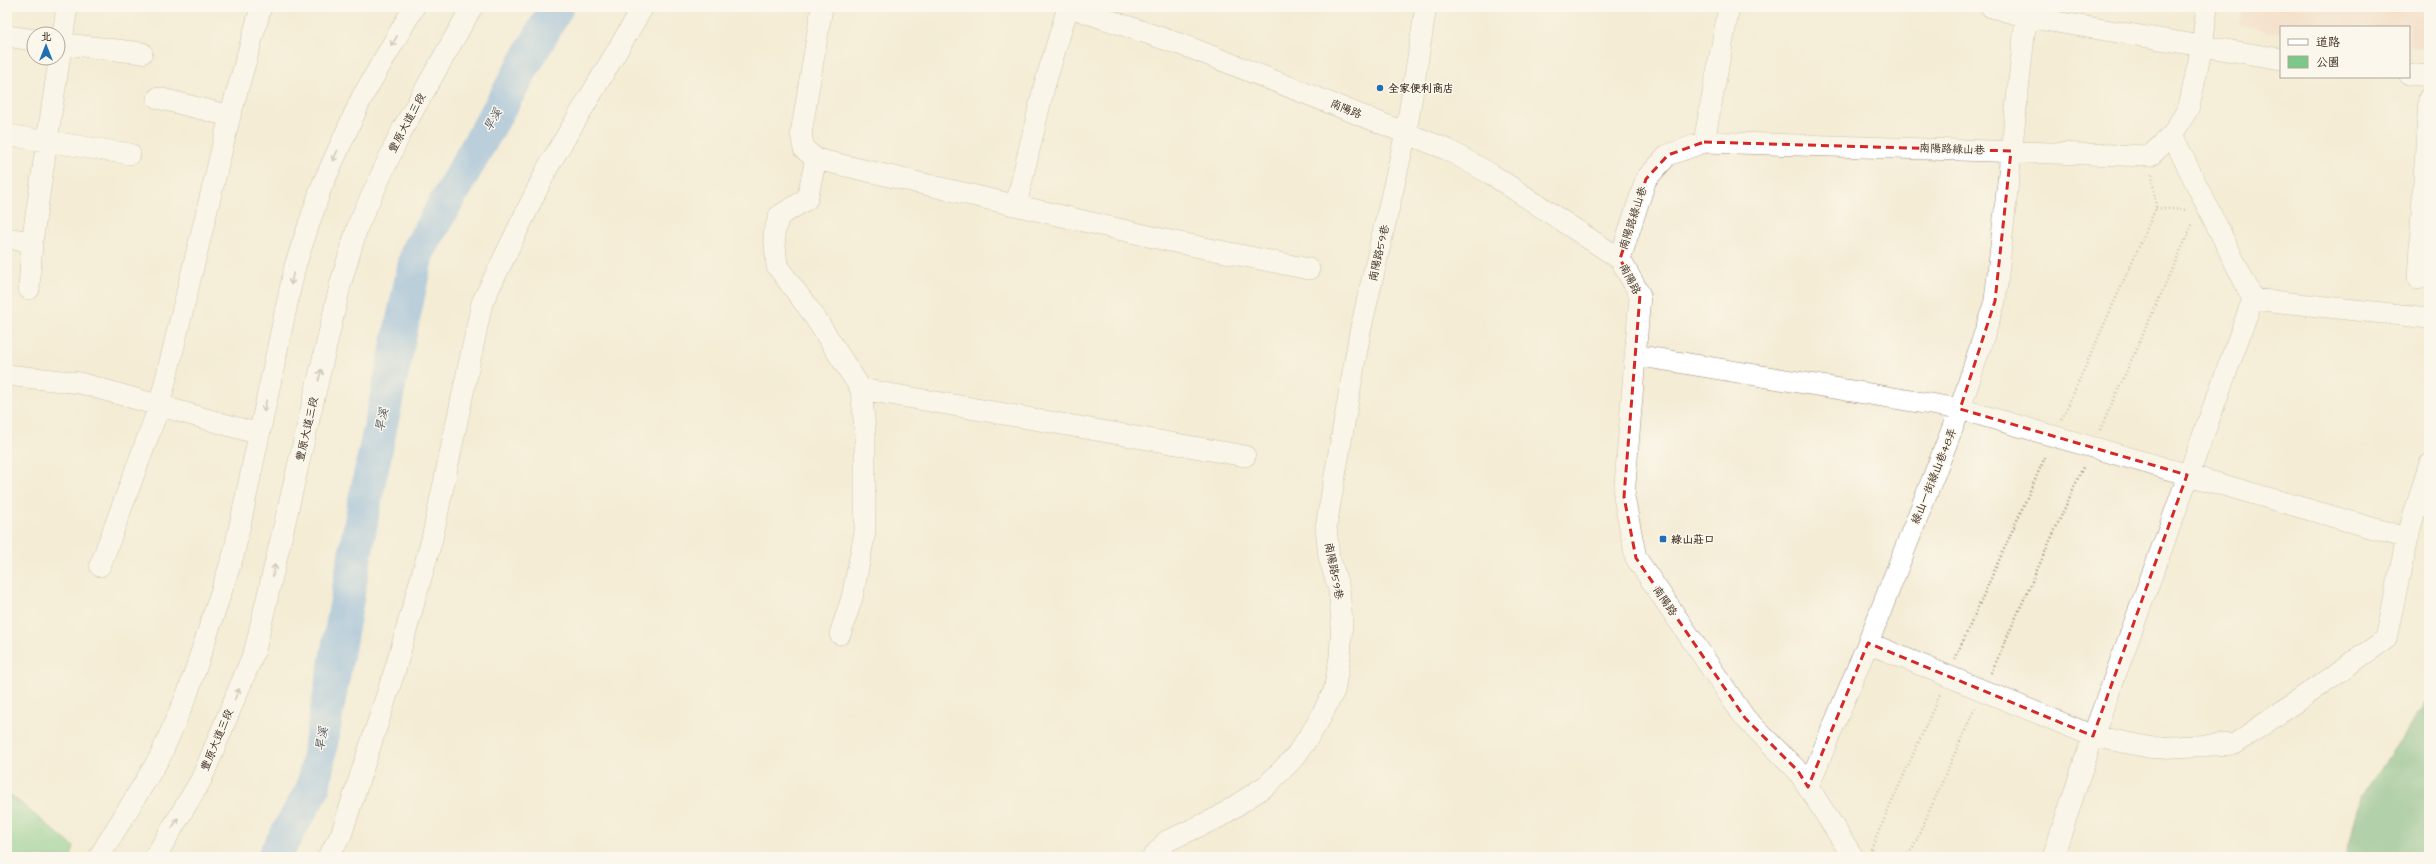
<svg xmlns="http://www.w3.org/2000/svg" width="2436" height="864" viewBox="0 0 2436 864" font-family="'Architects Daughter','LXGW WenKai TC',sans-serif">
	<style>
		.built { fill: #f4d3c0 }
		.green { fill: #7ac989; stroke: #5a7a54 }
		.forest { fill: #63ad75; stroke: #4f6c4a }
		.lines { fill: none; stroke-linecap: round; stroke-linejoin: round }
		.river { stroke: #74aae2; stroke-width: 34 }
		.minor-casing { stroke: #988b7a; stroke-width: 22 }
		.path { stroke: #988b7a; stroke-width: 2.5; stroke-dasharray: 1 3; stroke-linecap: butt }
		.minor { stroke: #fff; stroke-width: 21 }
		.oneway { stroke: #a79f9a }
		.marked { fill: none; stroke: #d62828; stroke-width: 3; stroke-dasharray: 8 5; stroke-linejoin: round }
		.poi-dot { fill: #1f6fb2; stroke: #fbf7ec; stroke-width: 1.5 }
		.labels { text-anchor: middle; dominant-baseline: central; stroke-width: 3; stroke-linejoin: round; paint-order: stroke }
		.poi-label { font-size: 11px; font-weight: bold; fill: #3b2a1e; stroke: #fbf7ec; text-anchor: start }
		.street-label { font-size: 11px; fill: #3b2a1e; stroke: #fbf7ec }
		.water-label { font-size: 12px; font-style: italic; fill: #4f5763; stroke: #fbf7ec }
	</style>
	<rect width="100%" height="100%" fill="#fbf7ec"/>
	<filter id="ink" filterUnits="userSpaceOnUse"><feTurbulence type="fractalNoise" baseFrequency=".025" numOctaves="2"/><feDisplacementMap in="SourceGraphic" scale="8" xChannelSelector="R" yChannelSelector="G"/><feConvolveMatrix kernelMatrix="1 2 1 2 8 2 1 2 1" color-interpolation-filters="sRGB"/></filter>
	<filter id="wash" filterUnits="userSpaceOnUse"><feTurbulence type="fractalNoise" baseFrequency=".012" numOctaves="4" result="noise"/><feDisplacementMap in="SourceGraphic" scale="16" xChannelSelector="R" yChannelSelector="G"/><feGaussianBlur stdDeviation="0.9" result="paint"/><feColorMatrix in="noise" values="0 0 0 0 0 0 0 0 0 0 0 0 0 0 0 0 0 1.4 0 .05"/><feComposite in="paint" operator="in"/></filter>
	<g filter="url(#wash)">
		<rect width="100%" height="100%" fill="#f4ecd5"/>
		<path class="built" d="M2243,7H2429V48L2409,46V27H2281V34L2240,25Z"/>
		<path class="green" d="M7,792L74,847L71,857H7Z"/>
		<path class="forest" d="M2429,698V857H2346L2361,797Z"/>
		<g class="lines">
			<path class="river" d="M274,857L313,788L364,505L417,253L557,7"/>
		</g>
	</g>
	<g filter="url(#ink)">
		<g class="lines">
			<g class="minor-casing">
				<path id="minor" d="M822,7L801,134L804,149L816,159L1170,241L1309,269
					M1070,7L1191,48L1446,149L1491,174L1620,259L1640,295L1624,497L1636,558L1745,718L1798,771L1853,857
					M1991,7L2026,17
					M7,36L34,40
					M58,43L142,53
					M2409,74L2429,76
					M158,98L230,116
					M7,135L130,154
					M1704,142L1729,7
					M816,159L807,199L779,216L774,234L777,266L812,313L861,389L865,430V532L852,598L840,634
					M1016,205L1044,87L1068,7
					M7,238L32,242
					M1620,259L1646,179L1668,155L1704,142L2150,156L2172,135L2189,107L2202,46L2281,59
					M2418,279L2429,98
					M29,289L32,242L67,7
					M2253,299L2429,318
					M1635,355L1960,409L2407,538L2429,465
					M7,375L80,383L259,434
					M861,389L1245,456
					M100,566L159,407L230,116L261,7
					M1868,643L2093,736L2153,748L2235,744L2386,639L2407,538
					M1808,787L1868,643L1960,409L1995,301L2026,17L2202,46L2207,7
					M99,857L160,757L188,692L234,553L295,266L321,188L362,97L414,7
					M155,857L201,780L255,650L341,282L358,225L402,130L472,7
					M328,857L341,835L395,670L432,539L482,303L548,167L643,7
					M1153,857L1167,841L1219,817L1267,785L1295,757L1317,724L1334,691L1340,657L1342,622L1339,589L1329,557L1326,527L1360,332L1406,133L1426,7
					M2053,857L2093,736L2253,299L2172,135"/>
			</g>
			<path class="path" d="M2156,208L2187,210
				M2062,419L2156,208L2152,174
				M2100,430L2193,223
				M1955,659L2046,455
				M1991,673L2084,465
				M1871,849L1940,694
				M1905,857L1913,848L1975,708"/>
			<use href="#minor" class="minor"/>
		</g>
		<defs><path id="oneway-shaft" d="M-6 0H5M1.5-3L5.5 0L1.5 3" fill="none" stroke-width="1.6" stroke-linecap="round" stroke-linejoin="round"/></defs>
		<g class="oneway">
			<use href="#oneway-shaft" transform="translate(394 41) rotate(120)"/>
			<use href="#oneway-shaft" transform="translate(335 156) rotate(115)"/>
			<use href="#oneway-shaft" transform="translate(292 279) rotate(102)"/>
			<use href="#oneway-shaft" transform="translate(320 375) rotate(-77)"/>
			<use href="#oneway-shaft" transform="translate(265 406) rotate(102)"/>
			<use href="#oneway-shaft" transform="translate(274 570) rotate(-77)"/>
			<use href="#oneway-shaft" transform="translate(237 694) rotate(-67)"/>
			<use href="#oneway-shaft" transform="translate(175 823) rotate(-59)"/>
		</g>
	</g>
	<path d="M0 0H2436V864H0ZM1704,142L2011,151L1995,301L1960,409L2187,475L2093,736L1868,643L1808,787L1798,771L1745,718L1636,558L1624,497L1640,295L1620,259L1646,179L1668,155Z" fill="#f4ecd5" fill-opacity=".55" fill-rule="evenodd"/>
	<path class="marked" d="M1704,142L2011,151L1995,301L1960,409L2187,475L2093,736L1868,643L1808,787L1798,771L1745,718L1636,558L1624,497L1640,295L1620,259L1646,179L1668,155Z"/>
	<g class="poi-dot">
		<circle cx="1380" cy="88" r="4"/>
		<rect x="1659" y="535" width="8" height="8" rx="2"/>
	</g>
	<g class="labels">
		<g class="poi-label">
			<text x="1388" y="88">全家便利商店</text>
			<text x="1671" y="539">綠山莊口</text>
		</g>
		<g class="street-label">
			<text transform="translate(1346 109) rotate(22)">南陽路</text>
			<text transform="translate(407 123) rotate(-62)">豐原大道三段</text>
			<text transform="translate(1952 149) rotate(2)">南陽路綠山巷</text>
			<text transform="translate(1633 218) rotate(-72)">南陽路綠山巷</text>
			<text transform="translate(1379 253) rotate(-77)">南陽路59巷</text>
			<text transform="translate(1630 279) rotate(63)">南陽路</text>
			<text transform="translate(307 429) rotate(-77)">豐原大道三段</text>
			<text transform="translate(1934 476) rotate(-68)">綠山一街綠山巷48弄</text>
			<text transform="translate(1334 571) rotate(79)">南陽路59巷</text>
			<text transform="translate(1665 601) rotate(56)">南陽路</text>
			<text transform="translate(217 740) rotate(-67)">豐原大道三段</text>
		</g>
		<g class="water-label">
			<text transform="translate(493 120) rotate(-60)">旱溪</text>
			<text transform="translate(382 420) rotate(-78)">旱溪</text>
			<text transform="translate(322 739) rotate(-80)">旱溪</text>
		</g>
	</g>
	<rect width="2436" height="864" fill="none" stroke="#fbf7ec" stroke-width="24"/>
	<rect x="2280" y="26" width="130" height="52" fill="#fbf7ec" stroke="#aea59a"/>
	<rect x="2288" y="39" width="20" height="6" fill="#ffffff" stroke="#aea59a"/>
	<text x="2316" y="46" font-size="12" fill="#3b2a1e">道路</text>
	<rect x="2288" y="56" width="20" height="12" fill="#7ac989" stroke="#aea59a"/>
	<text x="2316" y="66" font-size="12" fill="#3b2a1e">公園</text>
	<g transform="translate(46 46)"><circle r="19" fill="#fbf7ec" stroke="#aea59a"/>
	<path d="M0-3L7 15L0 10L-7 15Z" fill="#1f6fb2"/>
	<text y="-6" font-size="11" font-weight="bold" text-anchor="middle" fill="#3b2a1e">北</text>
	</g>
</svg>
